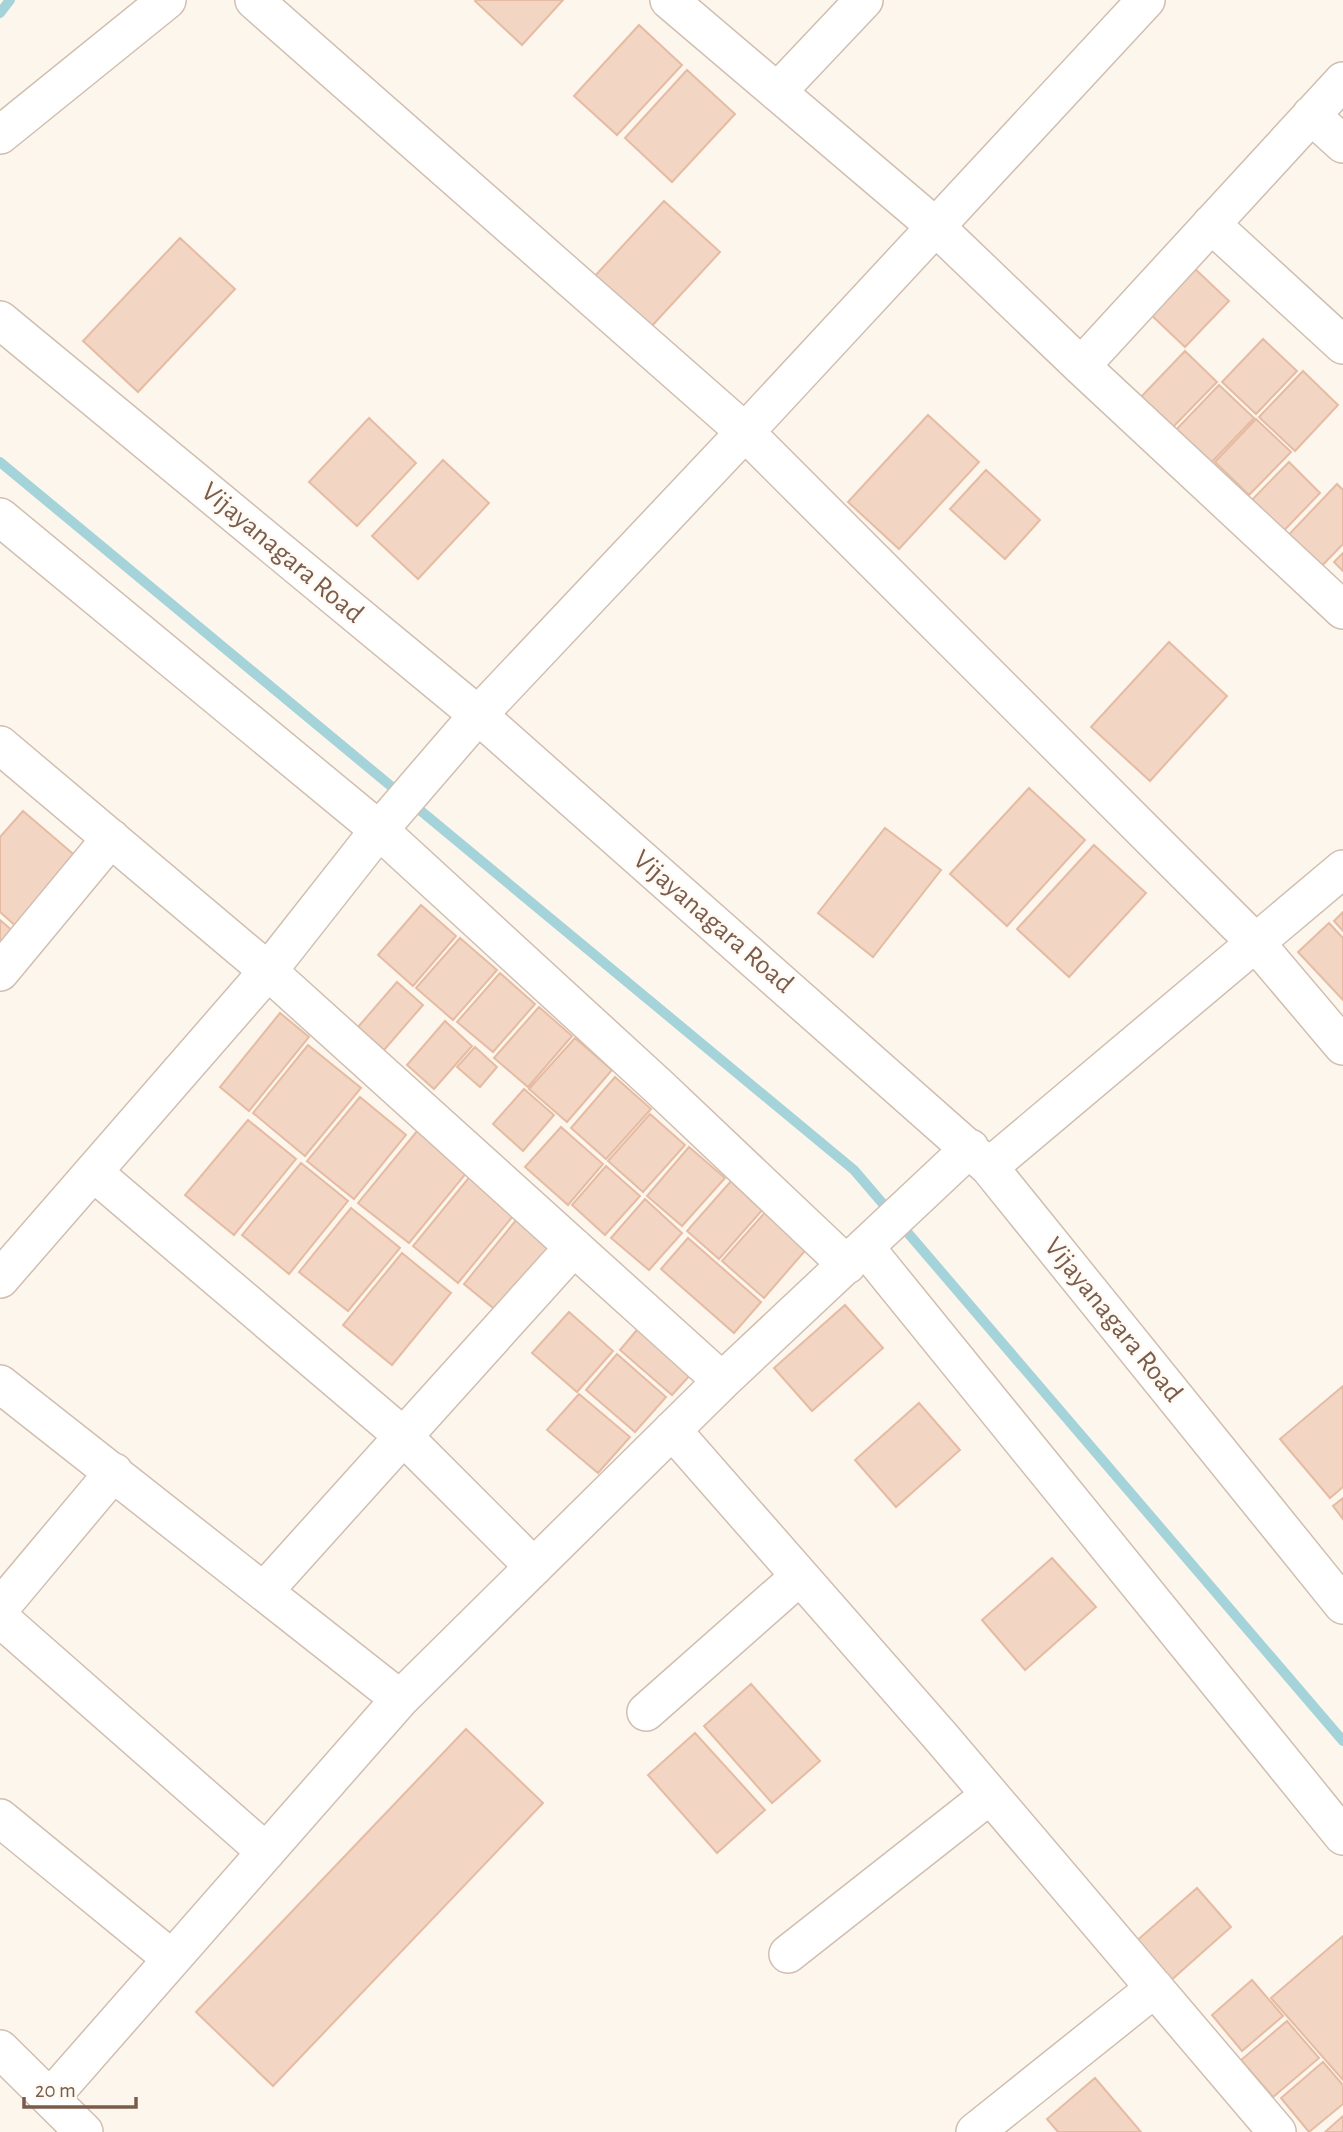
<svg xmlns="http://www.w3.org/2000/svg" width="1343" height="2132" viewBox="0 0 1343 2132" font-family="'Alegreya Sans',sans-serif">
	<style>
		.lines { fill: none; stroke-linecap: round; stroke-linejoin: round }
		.stream { stroke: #a5d3da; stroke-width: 10 }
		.building { fill: #f3d5c3; stroke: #e6bba3; stroke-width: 2 }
		.minor-casing { stroke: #d1beb0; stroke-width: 40 }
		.minor { stroke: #fff; stroke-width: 37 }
		.labels { text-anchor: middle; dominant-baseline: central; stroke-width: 5; stroke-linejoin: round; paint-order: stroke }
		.street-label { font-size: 28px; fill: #7a5c4d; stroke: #fffaf3 }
	</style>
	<rect width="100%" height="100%" fill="#fdf6ec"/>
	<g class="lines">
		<path class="stream" d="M0,13L10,0
			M0,462L854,1170L1343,1741"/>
	</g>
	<path class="building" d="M476,0H563L522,45L475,1Z
		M639,25L682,65L617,135L574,96Z
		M687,70L735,114L672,182L625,138Z
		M664,201L720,252L650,328L594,277Z
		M180,238L235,289L138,392L83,341Z
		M1192,266L1229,301L1185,347L1148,312Z
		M1263,339L1297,371L1256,414L1222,382Z
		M1185,351L1217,382L1172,428L1140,398Z
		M1303,371L1338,405L1295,451L1259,417Z
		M1219,385L1254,418L1206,468L1171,435Z
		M928,415L979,462L899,549L848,502Z
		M369,418L416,463L357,526L309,482Z
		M1256,419L1291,452L1249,495L1215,462Z
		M443,460L489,503L418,579L372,536Z
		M1289,462L1320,493L1274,541L1242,510Z
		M986,470L1040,520L1005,559L950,509Z
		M1337,484L1343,490V544L1312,576L1279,545Z
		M1343,553V571L1334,562Z
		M1169,642L1227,696L1150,781L1091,727Z
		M1029,788L1085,840L1007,926L950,874Z
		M23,811L78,858L19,929L0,912V837Z
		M885,828L941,870L873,957L818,913Z
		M1094,845L1146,893L1069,977L1017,929Z
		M421,905L456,936L413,986L378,955Z
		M1343,912V931L1334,921Z
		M0,920L14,932L0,949Z
		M1329,923L1343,938V1000L1298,952Z
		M460,938L497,970L453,1020L416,988Z
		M500,973L535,1004L493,1052L457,1022Z
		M397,982L423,1005L384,1050L358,1027Z
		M539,1007L572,1036L528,1087L494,1058Z
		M280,1013L309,1037L249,1111L220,1087Z
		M445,1021L472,1046L434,1089L407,1065Z
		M575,1038L612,1070L567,1122L529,1089Z
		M308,1045L361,1088L305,1156L253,1113Z
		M475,1047L497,1067L480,1087L457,1067Z
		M615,1077L651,1109L606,1159L571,1128Z
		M524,1089L554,1115L523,1151L493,1124Z
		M360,1097L406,1135L354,1199L307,1161Z
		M650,1114L685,1145L643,1192L608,1161Z
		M248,1120L296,1159L234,1235L185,1195Z
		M561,1127L603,1164L568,1205L525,1167Z
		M418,1130L468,1171L409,1243L358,1203Z
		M689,1147L725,1178L682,1226L647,1196Z
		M301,1163L348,1201L289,1274L242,1235Z
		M606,1166L640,1196L605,1235L572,1205Z
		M472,1174L518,1210L458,1283L413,1246Z
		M732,1180L764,1208L719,1259L687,1231Z
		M645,1199L682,1233L649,1270L611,1238Z
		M351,1208L400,1248L348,1311L299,1272Z
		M768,1209L810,1245L764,1298L722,1261Z
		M517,1219L551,1247L498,1312L464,1284Z
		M688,1238L761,1302L734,1333L661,1269Z
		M402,1253L451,1293L392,1365L343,1325Z
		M845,1305L883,1348L812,1411L774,1368Z
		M569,1312L613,1351L577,1392L532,1353Z
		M647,1318L700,1364L672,1395L620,1350Z
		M617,1354L666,1397L635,1432L586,1390Z
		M1343,1386V1487L1330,1498L1280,1439Z
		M579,1394L630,1437L598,1473L547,1430Z
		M919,1403L960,1450L896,1507L855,1460Z
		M1343,1498V1519L1333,1506Z
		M1052,1558L1096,1607L1025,1670L982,1620Z
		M751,1684L820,1761L772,1803L704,1726Z
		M466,1729L543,1803L273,2086L196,2012Z
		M695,1733L765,1810L717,1853L648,1775Z
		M1197,1888L1231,1927L1169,1982L1134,1943Z
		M1343,1936V2080L1271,1998Z
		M1252,1980L1283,2016L1242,2051L1212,2015Z
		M1287,2021L1319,2058L1273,2097L1241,2060Z
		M1323,2062L1343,2085V2104L1309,2132L1281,2098Z
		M1095,2078L1141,2132H1058L1047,2119Z
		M1343,2116V2132H1325Z"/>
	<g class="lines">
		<g class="minor-casing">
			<path id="minor" d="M254,0L745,432L1255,942L1343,1046
				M669,0L936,227L1081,366L1343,610
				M777,92L864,0
				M1311,115L1343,144
				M0,135L167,0
				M1211,224L1343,345
				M0,320L478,715L989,1167L1343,1605
				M1081,366L1343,81
				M0,517L379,830L658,1086L847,1265
				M0,745L268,971L722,1381
				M0,972L111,838
				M989,1167L1343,869
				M93,1172L403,1436L534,1567
				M865,1247L1343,1836
				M0,1279L268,971L379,830L478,715L745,432L1146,0
				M0,1384L400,1699
				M672,1430L941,1737L1277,2132
				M264,1591L574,1247
				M0,1608L114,1472
				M0,1618L266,1852
				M646,1712L800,1576
				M0,1818L172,1959
				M788,1954L990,1795
				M0,2049L84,2132
				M51,2097L400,1699L722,1381L970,1148
				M975,2132L1155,1988"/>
		</g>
		<use href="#minor" class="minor"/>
	</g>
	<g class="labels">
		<g class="street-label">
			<text transform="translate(282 553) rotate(40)">Vijayanagara Road</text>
			<text transform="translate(713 922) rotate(41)">Vijayanagara Road</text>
			<text transform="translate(1113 1320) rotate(51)">Vijayanagara Road</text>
		</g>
	</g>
	<path d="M24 2097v10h112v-10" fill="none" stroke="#7a5c4d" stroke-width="3.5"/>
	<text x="35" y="2097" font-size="21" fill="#7a5c4d" stroke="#fffaf3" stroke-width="5" paint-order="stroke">20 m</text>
</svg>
